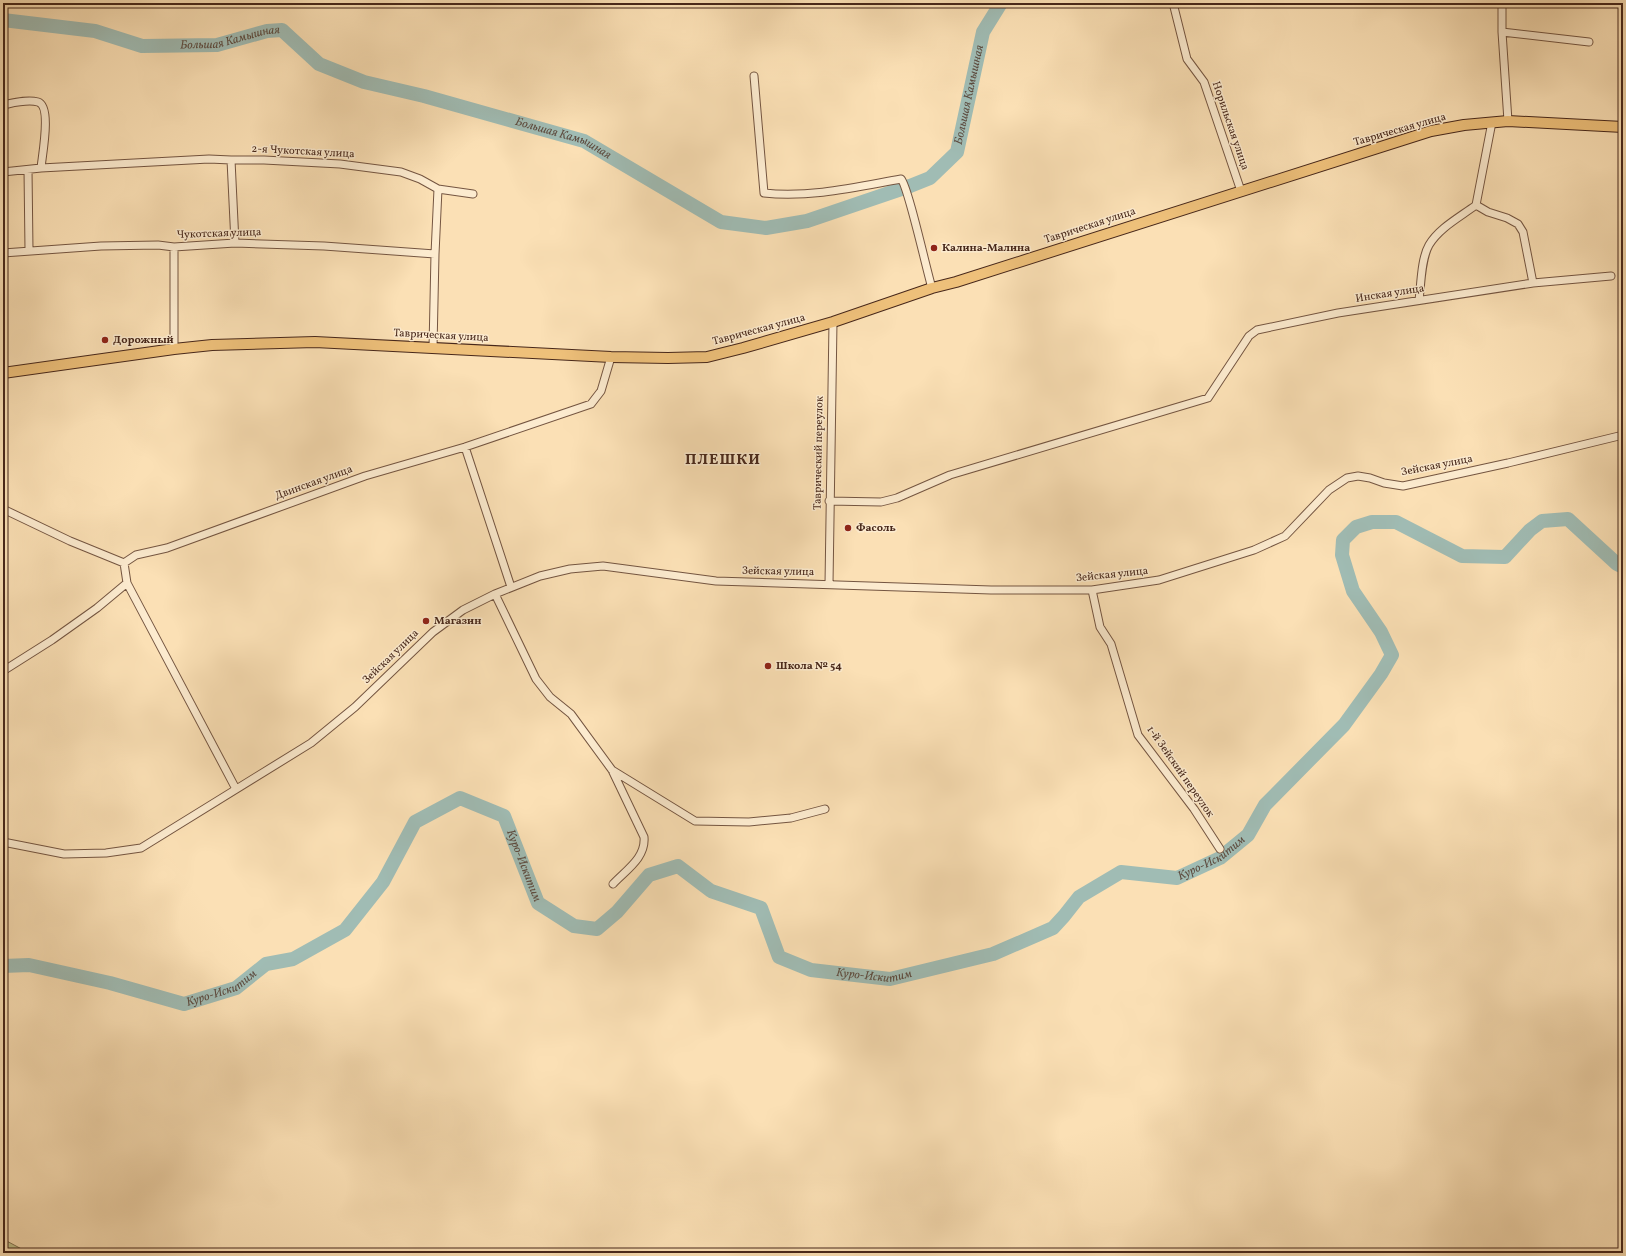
<svg xmlns="http://www.w3.org/2000/svg" width="1626" height="1256" viewBox="0 0 1626 1256" font-family="Vollkorn,serif">
	<style>
		.green { fill: #c1c28c; stroke: #847453 }
		.lines { fill: none; stroke-linecap: round; stroke-linejoin: round }
		.river { stroke: #a0bcb4; stroke-width: 14 }
		.street-casing { stroke: #745541; stroke-width: 9 }
		.primary-casing { stroke: #47271a; stroke-width: 12 }
		.street { stroke: #fcebcf; stroke-width: 7 }
		.primary { stroke: #eec07a; stroke-width: 10 }
		.poi-dot { fill: #8f2418; stroke: #fcebcf; stroke-width: 1.5 }
		.labels { text-anchor: middle; dominant-baseline: central; stroke-width: 3; stroke-linejoin: round; paint-order: stroke }
		.street-label { font-size: 11px; fill: #47271a; stroke: #fcebcf }
		.poi-label { font-size: 11px; font-weight: bold; fill: #47271a; stroke: #fcebcf; text-anchor: start }
		.water-label { font-size: 12px; font-style: italic; fill: #5d4c40; stroke: #fcebcf }
		.district-label { font-size: 15px; font-weight: bold; letter-spacing: 1px; fill: #47271a; stroke: #fcebcf }
	</style>
	<rect width="100%" height="100%" fill="#fbe0b5"/>
	<filter id="stains"><feTurbulence type="fractalNoise" baseFrequency=".005" numOctaves="4"/><feColorMatrix values="0 0 0 0 .2 0 0 0 0 .09 0 0 0 0 .02 0 0 0 .5 -.17"/></filter>
	<radialGradient id="worn" r=".72"><stop offset=".6" stop-color="#630" stop-opacity="0"/><stop offset="1" stop-color="#630" stop-opacity=".3"/></radialGradient>
	<path class="green" d="M3,1239L29,1253H3Z"/>
	<g class="lines">
		<g class="river">
			<path id="s1" d="M3,20L95,31L142,46L217,45L267,31L282,30L319,64L364,82L424,96L584,141L721,222L766,228L807,221L910,186L930,178L957,152L983,32L1001,3"/>
			<path id="s2" d="M3,966L29,965L110,983L184,1004L236,988L266,964L293,959L345,930L383,882L415,822L460,798L504,816L538,903L574,926L597,929L617,912L649,875L678,866L711,891L761,908L779,957L811,970L890,979L993,954L1053,928L1064,916L1079,897L1121,872L1177,878L1220,858L1248,835L1265,805L1344,725L1381,674L1392,655L1381,632L1353,591L1342,555L1343,540L1356,527L1372,522H1396L1462,556L1505,557L1530,530L1542,521L1568,519L1617,564L1623,567"/>
		</g>
		<g class="street-casing">
			<path id="street" d="M1173,3L1187,59L1204,82L1241,191
				M1502,3V32L1508,121
				M1502,32L1589,42
				M754,76L764,193C810,198 856,187 901,179C908,186 927,272 932,288
				M3,105C13,103 27,99 38,102C52,106 42,156 41,168
				M231,160L235,243
				M28,170L29,250
				M3,172L41,168L209,159L231,160H264L340,164L401,172L420,179L438,189L435,254L433,348
				M438,189L473,194
				M1476,205L1488,212L1507,218L1518,224L1523,232L1533,283
				M3,253L101,246L158,245L174,247L235,243L324,246L435,254
				M1419,300C1421,285 1421,259 1429,245C1439,228 1460,217 1476,205L1492,122
				M174,349V247
				M465,447L511,587
				M829,501L881,502L897,498L950,475L1208,398L1249,336L1257,330L1338,313L1533,283L1611,276
				M3,509L70,541L124,563L136,555L167,548L365,476L465,447L591,404L601,391L611,357
				M124,563L127,583L236,789
				M829,584L833,322
				M1092,590L1100,627L1111,644L1138,735L1194,809L1220,849
				M495,594L536,679L550,697L571,714L612,770L644,837C646,858 626,870 613,884
				M3,671L52,640L97,608L127,583
				M612,770L695,821L749,822L791,818L825,809
				M3,842L64,854L106,853L141,848L311,743L355,707L433,632L463,610L495,594L540,576L570,569L603,566L716,581L991,590H1092L1159,580L1254,550L1285,536L1329,490L1347,478L1358,476L1370,478L1384,483L1403,486L1508,463L1623,435"/>
		</g>
		<g class="primary-casing">
			<path id="primary" d="M3,373L174,349L212,345L315,342L611,357L668,358L707,357L743,348L833,322L932,288L956,282L1431,131L1464,125L1508,121L1623,127"/>
		</g>
		<use href="#street" class="street"/>
		<use href="#primary" class="primary"/>
	</g>
	<g class="poi-dot">
		<circle cx="934" cy="248" r="4"/>
		<circle cx="105" cy="340" r="4"/>
		<circle cx="848" cy="528" r="4"/>
		<circle cx="426" cy="621" r="4"/>
		<circle cx="768" cy="666" r="4"/>
	</g>
	<g class="labels">
		<g class="street-label">
			<text transform="translate(1230 126) rotate(71)">Норильская улица</text>
			<text transform="translate(1400 130) rotate(-16)">Таврическая улица</text>
			<text transform="translate(303 152) rotate(3)">2-я Чукотская улица</text>
			<text transform="translate(1090 226) rotate(-18)">Таврическая улица</text>
			<text transform="translate(219 234) rotate(-2)">Чукотская улица</text>
			<text transform="translate(1390 294) rotate(-9)">Инская улица</text>
			<text transform="translate(759 330) rotate(-15)">Таврическая улица</text>
			<text transform="translate(441 336) rotate(3)">Таврическая улица</text>
			<text transform="translate(819 453) rotate(-89)">Таврический переулок</text>
			<text transform="translate(1437 466) rotate(-11)">Зейская улица</text>
			<text transform="translate(314 483) rotate(-20)">Двинская улица</text>
			<text transform="translate(778 572) rotate(1)">Зейская улица</text>
			<text transform="translate(1112 575) rotate(-6)">Зейская улица</text>
			<text transform="translate(391 657) rotate(-44)">Зейская улица</text>
			<text transform="translate(1180 772) rotate(55)">1-й Зейский переулок</text>
		</g>
		<g class="poi-label">
			<text x="942" y="248">Калина-Малина</text>
			<text x="113" y="340">Дорожный</text>
			<text x="856" y="528">Фасоль</text>
			<text x="434" y="621">Магазин</text>
			<text x="776" y="666">Школа № 54</text>
		</g>
		<g class="water-label">
			<text stroke="none"><textPath href="#s1" startOffset="231">Большая Камышная</textPath></text>
			<text stroke="none"><textPath href="#s1" startOffset="1083">Большая Камышная</textPath></text>
			<text stroke="none"><textPath href="#s1" startOffset="590">Большая Камышная</textPath></text>
			<text stroke="none"><textPath href="#s2" startOffset="1476">Куро-Искитим</textPath></text>
			<text stroke="none"><textPath href="#s2" startOffset="647">Куро-Искитим</textPath></text>
			<text stroke="none"><textPath href="#s2" startOffset="1103">Куро-Искитим</textPath></text>
			<text stroke="none"><textPath href="#s2" startOffset="227">Куро-Искитим</textPath></text>
		</g>
		<g class="district-label">
			<text x="723" y="460">ПЛЕШКИ</text>
		</g>
	</g>
	<rect width="1626" height="1256" fill="none" stroke="#fbe0b5" stroke-width="16"/>
	<rect x="4" y="4" width="1618" height="1248" fill="none" stroke="#47271a" stroke-width="2"/>
	<rect x="8" y="8" width="1610" height="1240" fill="none" stroke="#47271a"/>
	<rect width="100%" height="100%" filter="url(#stains)"/>
	<rect width="100%" height="100%" fill="url(#worn)"/>
</svg>
